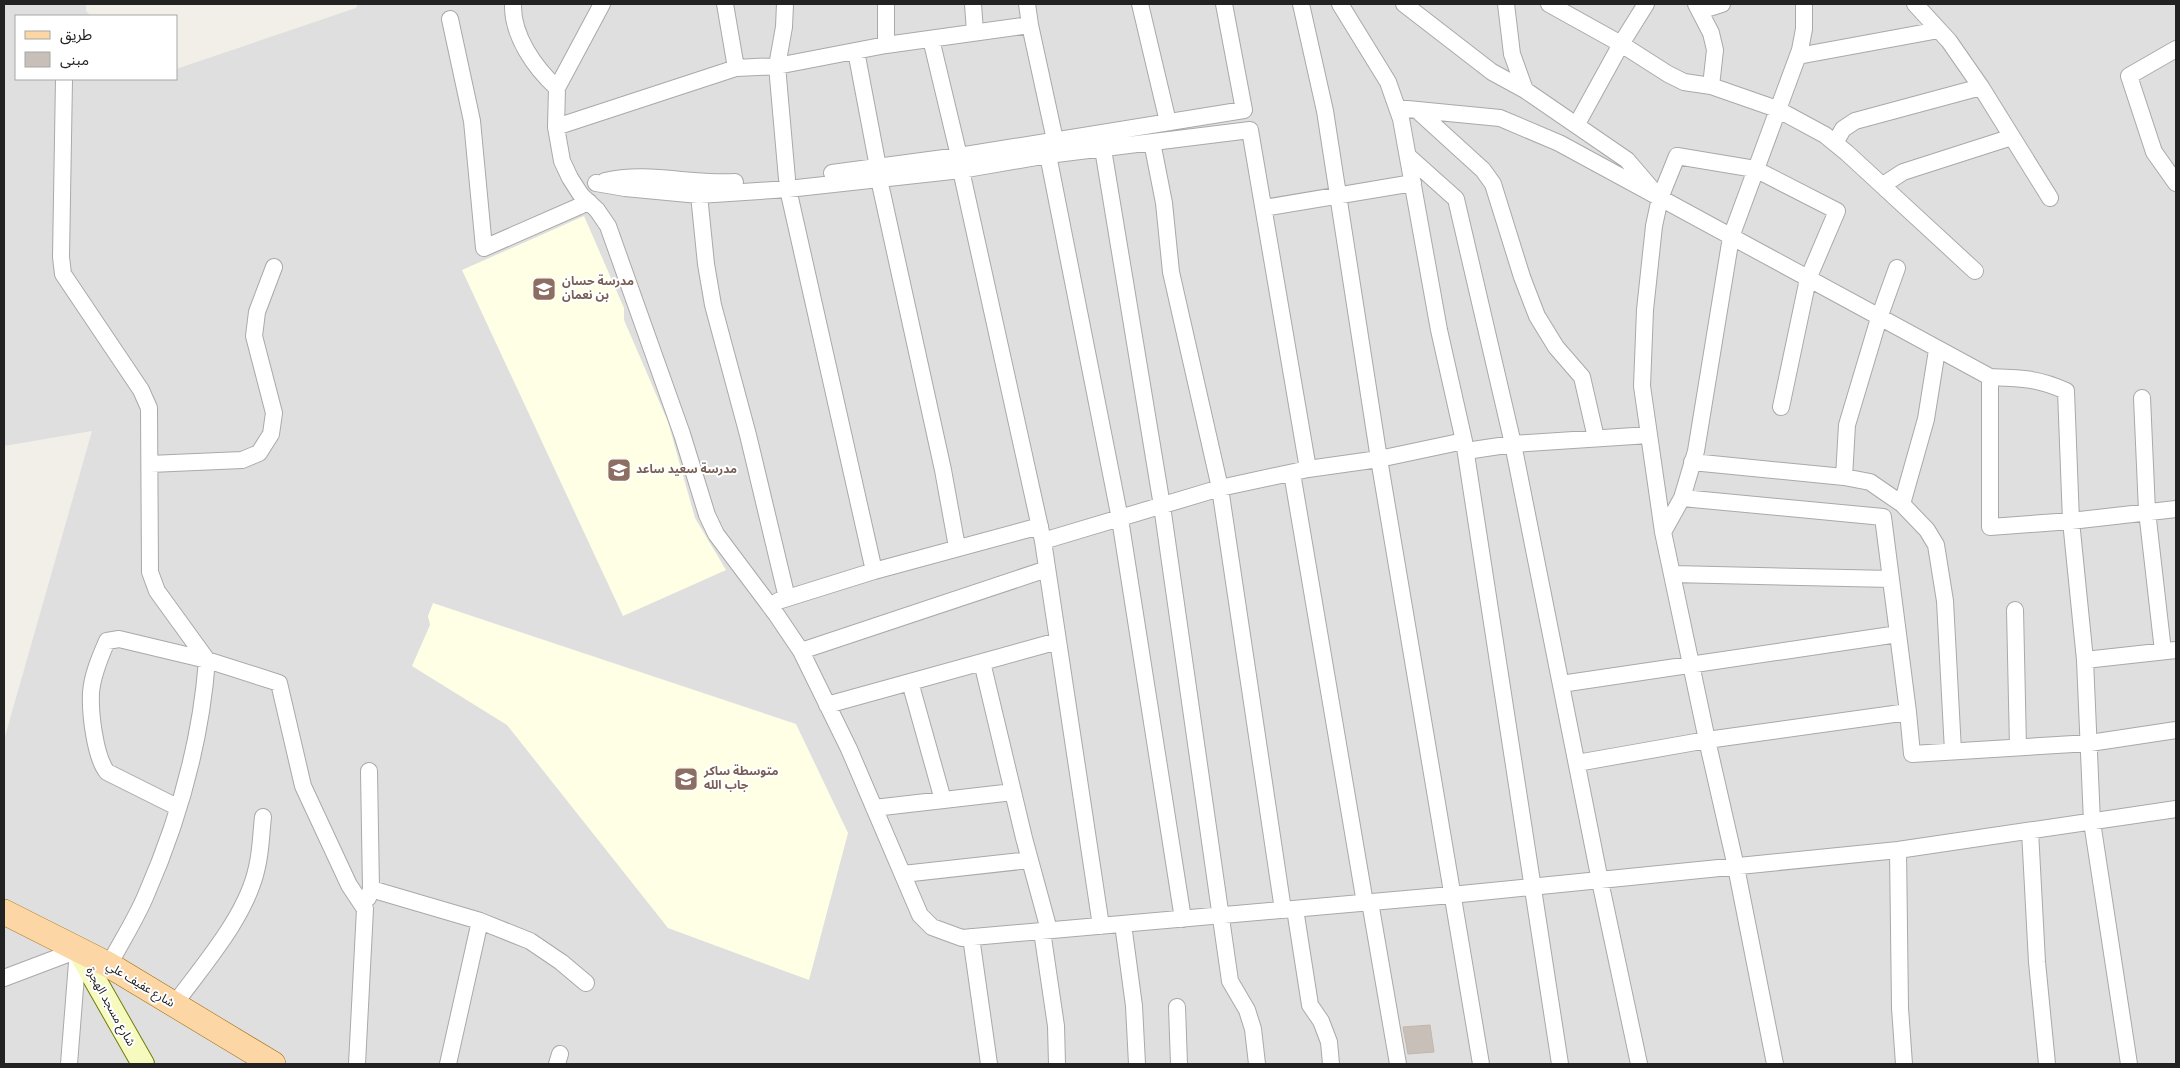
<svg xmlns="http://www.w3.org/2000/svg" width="2180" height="1068" viewBox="0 0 2180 1068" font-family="Overpass,'Noto Sans Arabic',sans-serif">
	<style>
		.residential { fill: #e0dfdf }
		.education { fill: #ffffe5 }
		.building { fill: #c7bfb8; stroke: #c4b6ab }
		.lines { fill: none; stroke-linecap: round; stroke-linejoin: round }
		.street-casing { stroke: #a9a9a9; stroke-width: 18 }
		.secondary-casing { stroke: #707d05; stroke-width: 24 }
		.primary-casing { stroke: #a06b00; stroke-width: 26 }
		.street { stroke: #fff; stroke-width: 16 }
		.secondary { stroke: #f7fabf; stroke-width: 22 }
		.primary { stroke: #fcd6a4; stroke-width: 25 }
		.labels { text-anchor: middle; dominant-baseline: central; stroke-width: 4; stroke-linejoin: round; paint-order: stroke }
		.education-label { font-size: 12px; font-weight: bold; fill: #785e54; stroke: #fff; text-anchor: start }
		.street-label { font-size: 12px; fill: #222; stroke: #fff }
	</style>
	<rect width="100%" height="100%" fill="#f2efe9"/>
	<path class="residential" d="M4,4H86V11L91,16H16V79H176V69L356,8L358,4H2176V1064H4V740L92,431L4,446Z"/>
	<path class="education" d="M584,216L624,308V320L668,422L695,518L726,570L623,616L462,270Z
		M433,603L796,724L848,833L809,980L668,928L507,725L412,666L430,625L428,616Z"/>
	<path class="building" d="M1430,1025L1434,1052L1408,1054L1403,1027Z"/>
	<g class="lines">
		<g class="street-casing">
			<path id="street" d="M513,4C512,36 535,68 557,88
				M602,4L557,88L556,127L562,161L570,178L581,195L597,210L608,226L682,434L707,515L716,534L776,614L801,651L849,749L920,915L932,927L962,938L1451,895L1898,850L2176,809
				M725,4L736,68
				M785,4L784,27L777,66L787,179
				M886,4V45
				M973,4L975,32
				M1027,4L1030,25L1055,140
				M1140,4L1168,122
				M1301,4L1325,111L1379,459L1481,1064
				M1340,4L1388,82L1401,119L1439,330L1464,441L1560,1064
				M1404,4L1492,72L1525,90L1627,160L1651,188
				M1506,4L1512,54L1525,90
				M1549,4L1621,44L1668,74L1684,82L1711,86L1777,109L1825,135L1847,153L1975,271
				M1696,4L1711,33L1715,50L1711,86
				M1915,4L1949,41L1981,87L2050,198
				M1700,11L1722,4
				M450,19L472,121L484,248L589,202
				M931,39L959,156
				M2176,49L2129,76L2154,152L2176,183
				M856,51L878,167
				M1798,56L1939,30
				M64,79L61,257L63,274L141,390L149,408L150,572L157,591L207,660C201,740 178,822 146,895C136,919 121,942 109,965
				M1397,108L1500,118L1559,143L1990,377C2020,378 2038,378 2066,391L2071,521L2085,660L2092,822L2129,1064
				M1417,110L1483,170L1493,184L1522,277L1537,316L1556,347L1582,377L1596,438
				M1577,124L1621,44L1646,4
				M556,127L736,68L777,66L886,45L1030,25
				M1152,142L1164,203L1171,272L1220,488L1283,910
				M1835,143L1843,129L1855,121L1981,87
				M1103,149L1162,506L1230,981L1247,1010L1253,1029L1257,1064
				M1048,155L1120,519L1183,919
				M1409,157L1456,199L1513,444L1600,881L1639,1064
				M961,170L1043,541L1101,926
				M832,173L959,156L1244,110L1224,4
				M879,179L943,470L957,547
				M605,181C648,171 692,185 735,182
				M596,183L625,188L699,195L788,189L961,170L1048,155L1250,130L1308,469
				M1883,185L1903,172L2012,137
				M788,189L874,571
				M699,195L706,264L713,305L748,435L787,598
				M1264,208L1413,183
				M1990,377V527L2071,521L2176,509
				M2142,398L2147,511L2163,651
				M1466,451L1513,444L1649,435
				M1692,462L1844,477L1870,482L1902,504L1927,530L1936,545L1945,601L1953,751
				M150,464L242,460L259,453L271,434L274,413L254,336L257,312L274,267
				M1292,473L1365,903
				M1844,477L1847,425L1879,318L1897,268
				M1902,504L1926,419L1937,350
				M1663,532L1682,498L1696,451L1731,237L1800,50L1804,29V4
				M1043,541L1220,488L1308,469L1379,459L1464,441
				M1672,574L1891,579
				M778,601L874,571L1040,526
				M2015,610L2018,747
				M801,651L1047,569
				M2085,660L2176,650
				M982,662L1024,838L1049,930
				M910,682L943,800
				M1561,684L1898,634
				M827,705L1058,641
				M1908,712L1912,754L2090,743L2176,730
				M1577,763L1707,740L1908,712L1883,517L1682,498
				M177,807L107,772C95,757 90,713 91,693C92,676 100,657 107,641L119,639L207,660L279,683L303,786L349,885L365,909L357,1064
				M874,808L1013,792
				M2030,831L2037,962L2047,1064
				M1898,850L1900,1008L1904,1064
				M903,874L1030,860
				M371,889L480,921L530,941L561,962L586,983
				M368,898L371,889L369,771
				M1370,902L1398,1064
				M1295,909L1310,1005L1321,1021L1329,1042L1331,1064
				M1123,924L1134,1006L1137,1064
				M1042,931L1056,1026L1057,1064
				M971,937L989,1064
				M4,978L78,950L69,1064
				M174,1005C203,965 247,916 257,867C261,851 261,834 263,817
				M1177,1007L1179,1064
				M448,1064L480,921
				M557,1064L560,1054
				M1775,1064L1736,867L1707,740L1663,532L1642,386L1645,310L1654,226L1660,198L1677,156L1755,169L1837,211L1808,279L1781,407"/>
		</g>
		<g class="secondary-casing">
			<path id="secondary" d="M78,950L143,1064"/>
		</g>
		<g class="primary-casing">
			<path id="primary" d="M4,912L109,965L273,1064"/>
		</g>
		<use href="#street" class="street"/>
		<use href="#secondary" class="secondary"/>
		<use href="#primary" class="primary"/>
	</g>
	<defs>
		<g id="school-square" transform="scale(1.25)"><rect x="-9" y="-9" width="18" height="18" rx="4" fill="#8d6e63" stroke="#fff"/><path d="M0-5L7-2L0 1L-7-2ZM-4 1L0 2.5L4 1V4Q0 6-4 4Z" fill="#fff"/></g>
	</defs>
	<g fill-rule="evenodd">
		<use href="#school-square" x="544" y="289"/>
		<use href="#school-square" x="619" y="470"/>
		<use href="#school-square" x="686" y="779"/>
	</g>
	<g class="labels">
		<g class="education-label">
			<text x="562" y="282">مدرسة حسان<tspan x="562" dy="14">بن نعمان</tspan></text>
			<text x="636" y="470">مدرسة سعيد ساعد</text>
			<text x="704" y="772">متوسطة ساكر<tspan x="704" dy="14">جاب الله</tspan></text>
		</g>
		<g class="street-label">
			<text transform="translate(140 985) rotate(31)">شارع عفيف علي</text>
			<text transform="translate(110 1007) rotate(61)">شارع مسجد الهجرة</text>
		</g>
	</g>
	<rect width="2180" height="1068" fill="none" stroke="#222222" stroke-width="10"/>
	<rect x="15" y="15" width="162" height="65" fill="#ffffff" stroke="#a7a7a7"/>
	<rect x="25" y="31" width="25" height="8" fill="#fcd6a4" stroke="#a7a7a7"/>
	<text x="60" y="40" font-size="15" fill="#222222">طريق</text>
	<rect x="25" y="52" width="25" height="15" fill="#c7bfb8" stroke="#a7a7a7"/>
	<text x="60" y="65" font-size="15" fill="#222222">مبنى</text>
</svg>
